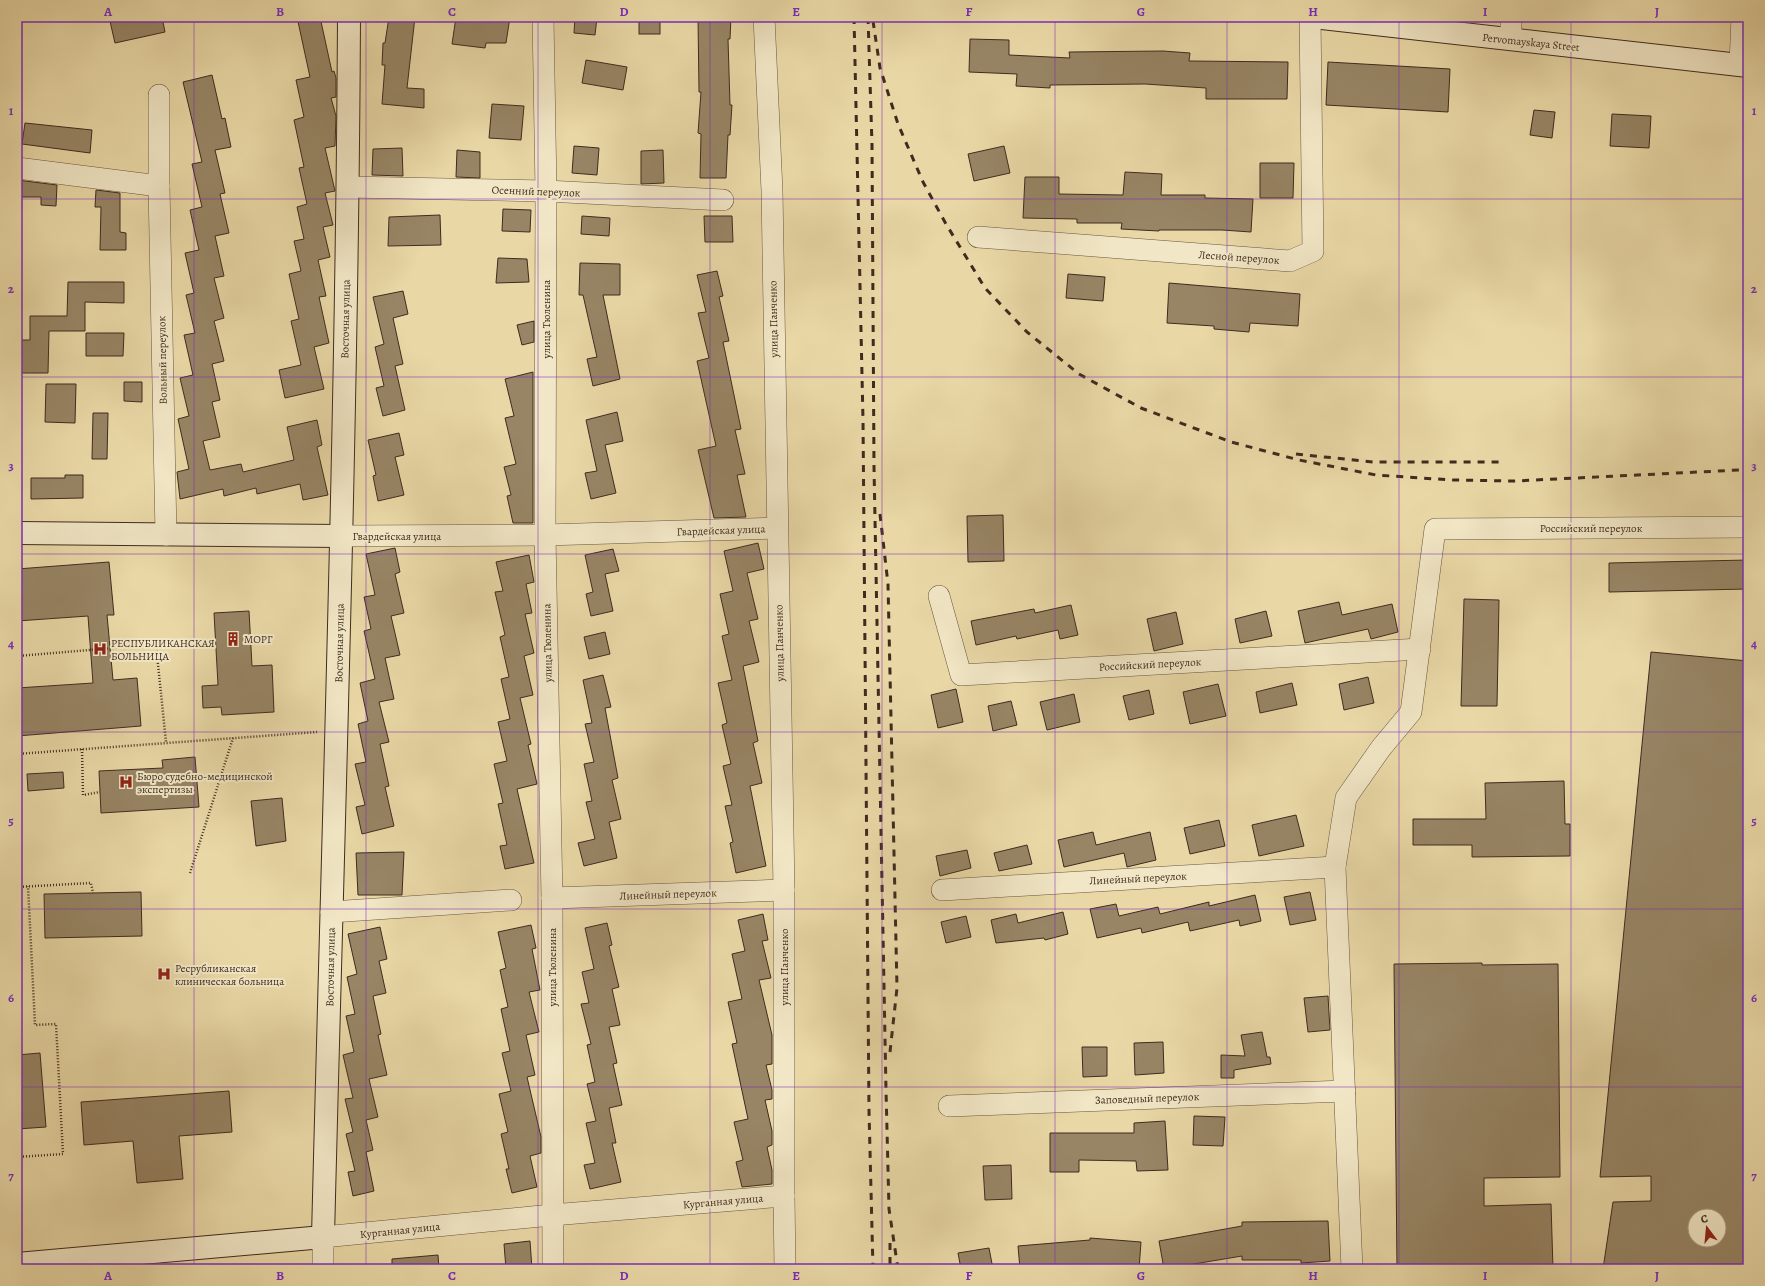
<svg xmlns="http://www.w3.org/2000/svg" width="1765" height="1286" viewBox="0 0 1765 1286" font-family="Alegreya,serif">
<rect width="100%" height="100%" fill="#e9d8a6"/>
<filter id="stains"><feTurbulence type="fractalNoise" baseFrequency=".005" numOctaves="4"/><feColorMatrix values="0 0 0 0 .2 0 0 0 0 .09 0 0 0 0 .02 0 0 0 .5 -.17"/></filter>
<radialGradient id="worn" r=".72"><stop offset=".6" stop-color="#630" stop-opacity="0"/><stop offset="1" stop-color="#630" stop-opacity=".3"/></radialGradient>
<g fill="#978565" stroke="#3f2b1f" fill-rule="evenodd">
<path d="M109,17H162L165,32L115,43Z"/>
<path d="M297,17H320L332,72L334,71L336,78V97L331,98L336,116L335,146L325,148L335,191L325,193L333,225L323,227L330,257L318,260L326,296L319,297L329,343L314,347L324,389L285,398L279,370L301,365L291,321L299,319L289,274L301,271L294,241L304,239L297,207L307,204L299,168L304,167L294,120L304,117L296,80L310,77Z"/>
<path d="M389,17H415L407,88L424,89V108L382,104L385,65H382L383,43H385Z"/>
<path d="M456,17H510L506,43H486L485,48L452,44Z"/>
<path d="M575,17H597L595,35L574,33Z"/>
<rect x="639" y="17" width="21" height="17"/>
<path d="M698,17H731L730,39H728L730,105H732L730,135H728L726,178H700L701,134L698,133L701,92H699Z"/>
<path d="M970,39L1009,40V55L1070,58L1069,52L1163,51L1190,53L1189,61L1288,62L1287,99H1206V88L1145,84L1050,85V88L1016,86L1017,74L969,72Z"/>
<path d="M586,60L627,67L623,90L582,83Z"/>
<path d="M1328,62L1450,69L1448,112L1326,105Z"/>
<path d="M212,75L222,119L225,118L231,147L215,150L225,193L220,194L229,233L215,236L224,276L214,278L224,318L214,321L224,361L212,364L220,400L212,402L220,437L203,441L210,470L241,464L243,472L294,460L287,427L317,420L322,445L317,447L328,495L303,500L300,484L257,494L256,488L224,496L223,489L180,499L177,472L189,469L178,419L189,416L180,378L193,375L184,335L195,333L186,295L194,293L185,253L199,250L190,210L202,207L192,164L202,162L183,82Z"/>
<path d="M492,104L524,106L521,140L489,138Z"/>
<path d="M1534,110L1555,112L1552,138L1530,135Z"/>
<path d="M1612,114L1651,116L1649,148L1610,146Z"/>
<path d="M25,123L92,130L90,153L22,144Z"/>
<path d="M574,146L599,148L597,175L572,173Z"/>
<path d="M1004,146L1010,173L974,181L968,154Z"/>
<path d="M402,148L403,176L372,175L373,149Z"/>
<path d="M457,150L480,152V178L456,177Z"/>
<path d="M663,150L664,183L641,184V151Z"/>
<path d="M1260,163H1294L1293,198H1260Z"/>
<path d="M1125,172L1162,174L1161,195H1205V198L1253,199L1251,232L1222,230H1159V231L1121,229L1122,223H1077V219L1023,218L1025,177H1059V194L1123,195Z"/>
<path d="M17,180L57,185L56,206L41,205V197H17Z"/>
<path d="M96,190L120,193V232L126,233V250H100L101,207H95Z"/>
<path d="M503,209L531,210L530,232L502,231Z"/>
<path d="M440,215L441,245L388,246L389,217Z"/>
<path d="M582,216L610,218L609,236L581,234Z"/>
<path d="M704,216H732L733,242H705Z"/>
<path d="M498,258L527,259L529,282L496,283Z"/>
<path d="M580,263L620,264V295H603L620,379L593,386L587,359L597,357L583,295H579Z"/>
<path d="M717,271L723,296L719,297L729,341L723,342L741,429L735,430L745,474L737,475L746,517L714,518L698,450L716,446L697,361L709,358L698,313L706,312L697,275Z"/>
<path d="M1068,274L1105,277L1103,301L1066,298Z"/>
<path d="M68,282H124V303L85,302V331H49L48,373H17V340H30V316H67Z"/>
<path d="M1169,283L1300,294L1298,326L1250,323L1249,332L1214,329V326L1167,323Z"/>
<path d="M403,291L408,314L393,318L403,364L395,366L405,410L383,416L376,388L384,386L375,347L384,344L373,297Z"/>
<path d="M534,321V342L522,345L517,325Z"/>
<path d="M86,333H124L123,356H86Z"/>
<path d="M533,372V523H513L507,496L511,495L504,467L516,464L505,418L514,416L505,379Z"/>
<path d="M124,382H142V402L124,401Z"/>
<path d="M46,384H76L75,423L45,422Z"/>
<path d="M617,412L623,441L605,445L616,493L591,499L585,473L597,471L586,420Z"/>
<path d="M93,413H108L107,459H92Z"/>
<path d="M399,433L404,455L395,457L404,495L378,501L373,476L376,475L368,440Z"/>
<path d="M65,475H83V498L31,499V478H65Z"/>
<path d="M1003,515L1004,561L968,562L967,516Z"/>
<path d="M758,543L764,569L747,573L758,619L749,621L759,662L743,666L758,741L753,743L762,783L750,786L766,866L736,873L730,843L733,842L725,806L732,805L723,766L731,764L722,725L727,723L718,683L732,680L722,636L729,634L720,594L733,591L724,551Z"/>
<path d="M395,548L400,572L395,574L404,613L391,616L400,655L385,658L394,699L379,702L389,742L380,744L389,786L385,787L394,826L362,834L356,807L365,805L355,764L366,762L358,724L368,721L360,683L375,679L364,631L371,629L364,597L375,595L366,554Z"/>
<path d="M613,549L619,571L605,574L613,611L591,616L586,594L593,592L585,555Z"/>
<path d="M529,555L534,582L526,584L532,613L525,614L534,653L524,656L533,695L520,698L531,744L528,745L537,784L517,789L534,863L505,869L500,846L507,845L498,804L503,803L494,764L507,761L498,722L510,719L501,679L509,677L500,637L505,635L495,592L503,591L496,562Z"/>
<path d="M1748,560V589L1609,592V563Z"/>
<path d="M109,562L114,615H107L113,680L137,678L141,726L17,736V688L93,683L88,616L17,621V569Z"/>
<path d="M1464,599L1499,600L1497,706H1461Z"/>
<path d="M1339,602L1342,615L1392,604L1398,632L1371,639L1368,629L1305,643L1298,611Z"/>
<path d="M1071,605L1078,635L1060,639L1058,630L1017,639L1016,636L976,645L971,621L1034,609L1035,613Z"/>
<path d="M249,611L252,666L272,665L274,712L222,715L221,707L203,708L202,686L218,685L214,613Z"/>
<path d="M1266,611L1272,636L1240,643L1235,619Z"/>
<path d="M1176,612L1183,644L1154,651L1147,619Z"/>
<path d="M605,632L610,654L589,659L584,637Z"/>
<path d="M1651,652L1748,661V1269H1603L1613,1202L1651,1201V1176L1600,1177ZM1695,1216H1719V1240H1695Z"/>
<path d="M603,675L611,707L605,708L618,778L612,780L621,819L609,822L617,858L584,866L578,843L595,839L586,802L592,801L584,764L594,762L585,724L592,723L583,680Z"/>
<path d="M1368,677L1374,703L1344,710L1339,684Z"/>
<path d="M1292,683L1297,705L1260,713L1256,692Z"/>
<path d="M1218,684L1226,716L1190,724L1183,692Z"/>
<path d="M956,689L963,722L938,728L931,695Z"/>
<path d="M1149,690L1154,714L1129,720L1123,696Z"/>
<path d="M1074,694L1080,722L1047,730L1040,702Z"/>
<path d="M1011,701L1017,725L993,731L988,706Z"/>
<path d="M195,757L199,807L101,813L99,771L163,768L162,760Z"/>
<path d="M63,772L64,788L28,791L27,774Z"/>
<path d="M1564,781L1565,824H1570V856L1472,857V845H1413V819H1486L1485,783Z"/>
<path d="M282,798L286,841L256,846L251,801Z"/>
<path d="M1296,815L1304,846L1259,856L1252,825Z"/>
<path d="M1219,820L1225,846L1190,854L1184,828Z"/>
<path d="M1093,832L1096,845L1150,832L1156,860L1127,867L1124,853L1064,867L1058,840Z"/>
<path d="M1027,845L1032,864L999,871L994,853Z"/>
<path d="M967,850L971,868L940,876L936,856Z"/>
<path d="M404,852L402,895H358L356,853Z"/>
<path d="M141,892L142,936L45,938L44,894Z"/>
<path d="M1310,892L1316,920L1290,925L1284,897Z"/>
<path d="M1255,895L1261,921L1240,926L1239,920L1190,931L1188,922L1142,933L1141,928L1097,938L1090,909L1116,904L1119,916L1158,907L1160,914L1209,902V906Z"/>
<path d="M1063,912L1068,934L1045,940L1044,938L996,943L991,920L1016,914L1018,923Z"/>
<path d="M763,914L768,940L762,941L771,978L759,980L772,1035V1064L766,1065L772,1090V1099L765,1100L772,1131V1145L767,1147L772,1170V1184L742,1187L736,1162L743,1160L734,1122L748,1119L732,1044L737,1043L728,1002L742,999L732,954L745,951L738,920Z"/>
<path d="M966,916L971,937L946,943L941,922Z"/>
<path d="M607,923L612,945L609,946L619,987L612,989L620,1025L609,1027L617,1063L613,1064L622,1105L609,1108L616,1143H612L621,1182L590,1189L584,1165L595,1163L586,1123L596,1121L587,1084L595,1082L587,1045L591,1044L581,1004L589,1003L582,972L594,969L585,928Z"/>
<path d="M531,925L536,948L532,949L540,990L529,992L539,1032L526,1035L535,1075L527,1077L541,1137V1153L530,1156L537,1187L512,1193L506,1169H509L501,1134L508,1132L499,1094L511,1091L502,1053L510,1051L501,1009L508,1007L500,970L506,968L498,932Z"/>
<path d="M380,927L387,959L379,961L386,993L373,996L381,1034L378,1035L387,1075L369,1079L378,1117L366,1120L373,1150L366,1152L374,1191L353,1196L348,1172L355,1171L346,1134L353,1132L345,1099L353,1098L343,1055L354,1052L346,1016L355,1014L347,977L357,974L348,934Z"/>
<path d="M1482,963V965L1558,964L1560,1177L1484,1178V1206L1551,1204L1553,1269H1397L1394,964Z"/>
<path d="M1328,996L1330,1030L1308,1032L1304,998Z"/>
<path d="M1262,1032L1267,1057H1270L1271,1064L1234,1070V1078H1221V1055L1245,1056L1241,1035Z"/>
<path d="M1163,1042L1164,1073L1135,1075L1134,1043Z"/>
<path d="M1082,1047H1107V1076L1083,1077Z"/>
<path d="M40,1053L46,1127L17,1129V1055Z"/>
<path d="M229,1091L232,1132L179,1136L183,1179L137,1183L133,1141L84,1145L81,1102Z"/>
<path d="M1194,1116L1225,1117L1223,1146L1193,1145Z"/>
<path d="M1165,1121L1168,1170L1137,1171L1136,1161L1079,1160V1172H1050V1133H1134V1123Z"/>
<path d="M1011,1165L1012,1199L985,1200L983,1166Z"/>
<path d="M1328,1221L1330,1261L1301,1263V1260H1242V1256L1164,1269L1159,1241L1242,1226V1222Z"/>
<path d="M1090,1238L1141,1242L1139,1269H1020L1018,1246L1090,1240Z"/>
<path d="M530,1241L532,1269H506L504,1244Z"/>
<path d="M989,1248L993,1269H961L958,1253Z"/>
<path d="M438,1255L439,1269H392V1259Z"/>
</g>
<g fill="none" stroke-linecap="round" stroke-linejoin="round">
<defs>
<g id="street">
<path d="M543,17L546,191L545,535L552,898L553,1269"/>
<path d="M764,17L772,191L784,890V1196L785,1269"/>
<path d="M1511,39V17"/>
<path d="M1740,65L1742,17"/>
<path d="M17,168L159,186L166,535"/>
<path d="M159,186V95"/>
<path d="M348,187L546,191L723,200"/>
<path d="M978,237L1290,261L1313,251L1310,17"/>
<path d="M341,536L545,535L777,528"/>
<path d="M939,596L961,675L1420,649"/>
<path d="M942,890L1335,867"/>
<path d="M552,898L784,890"/>
<path d="M331,912L511,900"/>
<path d="M949,1106L1345,1091"/>
<path d="M323,1269V1237L552,1215L784,1196"/>
<path d="M1352,1269L1335,867L1346,798L1381,748L1411,712L1435,529L1748,527"/>
</g>
<g id="secondary">
<path d="M1313,17L1748,66"/>
<path d="M17,533L341,536"/>
<path d="M17,1264L323,1237C333,831 347,424 349,17"/>
</g>
</defs>
<use href="#street" stroke="#6a5641" stroke-width="22"/>
<use href="#secondary" stroke="#3f2b1f" stroke-width="24"/>
<g stroke="#3f2b1f" stroke-width="2.5" stroke-dasharray="1 2" stroke-linecap="butt">
<path d="M156,645L166,742"/>
<path d="M17,656L174,643"/>
<path d="M82,749L83,795L100,792"/>
<path d="M17,754L317,732"/>
<path d="M190,873L233,738"/>
<path d="M17,887L91,883L93,893"/>
<path d="M17,1157L63,1154L56,1024L35,1025L28,886"/>
</g>
<use href="#street" stroke="#f1e6c5" stroke-width="21"/>
<use href="#secondary" stroke="#f1e6c5" stroke-width="22"/>
<g stroke="#3f2b1f" stroke-width="3" stroke-dasharray="7 7" stroke-linecap="butt">
<path d="M854,17L863,420L869,1111L873,1269"/>
<path d="M868,17L872,145L874,467L886,1090L889,1209L898,1269"/>
<path d="M873,21L880,68L898,124L923,182L946,224L985,288L1027,332L1079,374L1141,408L1231,442L1299,460L1376,475L1452,480L1515,481L1739,470"/>
<path d="M1296,454L1373,462H1500"/>
<path d="M880,514L888,584L897,988L890,1052"/>
<path d="M890,1243V1269"/>
</g>
</g>
<path fill="none" stroke="#7b2cbf" stroke-width="1" stroke-opacity="0.55" d="M194,17V1269M366,17V1269M538,17V1269M710,17V1269M882,17V1269M1055,17V1269M1227,17V1269M1399,17V1269M1571,17V1269M17,199H1748M17,377H1748M17,554H1748M17,732H1748M17,909H1748M17,1087H1748"/>
<defs>
<symbol id="building-bare" viewBox="-9 -9 18 18"><path d="M-4-6H4V6H1V3H-1V6H-4ZM-2.5-4.3h1.7v1.8h-1.7ZM.8-4.3h1.7v1.8H.8ZM-2.5-1h1.7V.8h-1.7ZM.8-1h1.7V.8H.8Z" fill="#8f2418" stroke="#f1e6c5" stroke-width="2.5" paint-order="stroke"/></symbol>
<symbol id="hospital-bare" viewBox="-9 -9 18 18"><path d="M-5-5h3v3.5h4V-5h3V5h-3V1.5h-4V5h-3Z" fill="#8f2418" stroke="#f1e6c5" stroke-width="2.5" paint-order="stroke"/></symbol>
</defs>
<g fill-rule="evenodd">
<use href="#building-bare" x="223" y="629" width="20" height="20"/>
<use href="#hospital-bare" x="90" y="639" width="20" height="20"/>
<use href="#hospital-bare" x="116" y="772" width="20" height="20"/>
<use href="#hospital-bare" x="154" y="964" width="20" height="20"/>
</g>
<g text-anchor="middle" stroke-width="4" stroke-linejoin="round" paint-order="stroke">
<g font-size="11" fill="#3f2b1f" stroke="#f1e6c5">
<text transform="translate(1531 42) rotate(6)" y="4">Pervomayskaya Street</text>
<text transform="translate(536 191) rotate(2)" y="4">Осенний переулок</text>
<text transform="translate(1239 257) rotate(4)" y="4">Лесной переулок</text>
<text transform="translate(345 319) rotate(-89)" y="4">Восточная улица</text>
<text transform="translate(546 319) rotate(-90)" y="4">улица Тюленина</text>
<text transform="translate(773 319) rotate(-91)" y="4">улица Панченко</text>
<text transform="translate(162 360) rotate(-91)" y="4">Вольный переулок</text>
<text x="1591" y="532">Российский переулок</text>
<text transform="translate(721 530) rotate(-2)" y="4">Гвардейская улица</text>
<text x="397" y="540">Гвардейская улица</text>
<text transform="translate(339 643) rotate(-89)" y="4">Восточная улица</text>
<text transform="translate(547 643) rotate(-91)" y="4">улица Тюленина</text>
<text transform="translate(779 643) rotate(-91)" y="4">улица Панченко</text>
<text transform="translate(1150 664) rotate(-3)" y="4">Российский переулок</text>
<text transform="translate(1138 878) rotate(-3)" y="4">Линейный переулок</text>
<text transform="translate(668 894) rotate(-2)" y="4">Линейный переулок</text>
<text transform="translate(330 967) rotate(-89)" y="4">Восточная улица</text>
<text transform="translate(552 967) rotate(-90)" y="4">улица Тюленина</text>
<text transform="translate(784 967) rotate(-90)" y="4">улица Панченко</text>
<text transform="translate(1147 1098) rotate(-2)" y="4">Заповедный переулок</text>
<text transform="translate(723 1201) rotate(-5)" y="4">Курганная улица</text>
<text transform="translate(400 1230) rotate(-6)" y="4">Курганная улица</text>
</g>
<g font-size="11" fill="#3f2b1f" stroke="#f1e6c5" text-anchor="start">
<text x="244" y="643">МОРГ</text>
<text x="111" y="647">РЕСПУБЛИКАНСКАЯ<tspan x="111" dy="13">БОЛЬНИЦА</tspan></text>
<text x="137" y="780">Бюро судебно-медицинской<tspan x="137" dy="13">экспертизы</tspan></text>
<text x="175" y="972">Ресрубликанская<tspan x="175" dy="13">клиническая больница</tspan></text>
</g>
</g>
<rect width="1765" height="1286" fill="none" stroke="#e9d8a6" stroke-width="44"/>
<g transform="translate(1707 1228) rotate(344)"><circle r="19" fill="#f1e6c5" stroke="#aa9b83"/>
<path d="M0-3L7 15L0 10L-7 15Z" fill="#8f2418"/>
<text y="-6" font-size="11" font-weight="bold" text-anchor="middle" fill="#3f2b1f">С</text>
</g>
<rect x="22" y="22" width="1721" height="1242" fill="none" stroke="#7b2cbf" stroke-width="1.5"/>
<g font-size="13" text-anchor="middle" font-weight="bold" fill="#7b2cbf">
<text x="108" y="16">A</text>
<text x="280" y="16">B</text>
<text x="452" y="16">C</text>
<text x="624" y="16">D</text>
<text x="796" y="16">E</text>
<text x="969" y="16">F</text>
<text x="1141" y="16">G</text>
<text x="1313" y="16">H</text>
<text x="1485" y="16">I</text>
<text x="1657" y="16">J</text>
<text x="11" y="115">1</text>
<text x="1754" y="115">1</text>
<text x="11" y="293">2</text>
<text x="1754" y="293">2</text>
<text x="11" y="470">3</text>
<text x="1754" y="470">3</text>
<text x="11" y="648">4</text>
<text x="1754" y="648">4</text>
<text x="11" y="825">5</text>
<text x="1754" y="825">5</text>
<text x="11" y="1002">6</text>
<text x="1754" y="1002">6</text>
<text x="11" y="1180">7</text>
<text x="1754" y="1180">7</text>
<text x="108" y="1280">A</text>
<text x="280" y="1280">B</text>
<text x="452" y="1280">C</text>
<text x="624" y="1280">D</text>
<text x="796" y="1280">E</text>
<text x="969" y="1280">F</text>
<text x="1141" y="1280">G</text>
<text x="1313" y="1280">H</text>
<text x="1485" y="1280">I</text>
<text x="1657" y="1280">J</text>
</g>
<rect width="100%" height="100%" filter="url(#stains)"/>
<rect width="100%" height="100%" fill="url(#worn)"/>
</svg>
